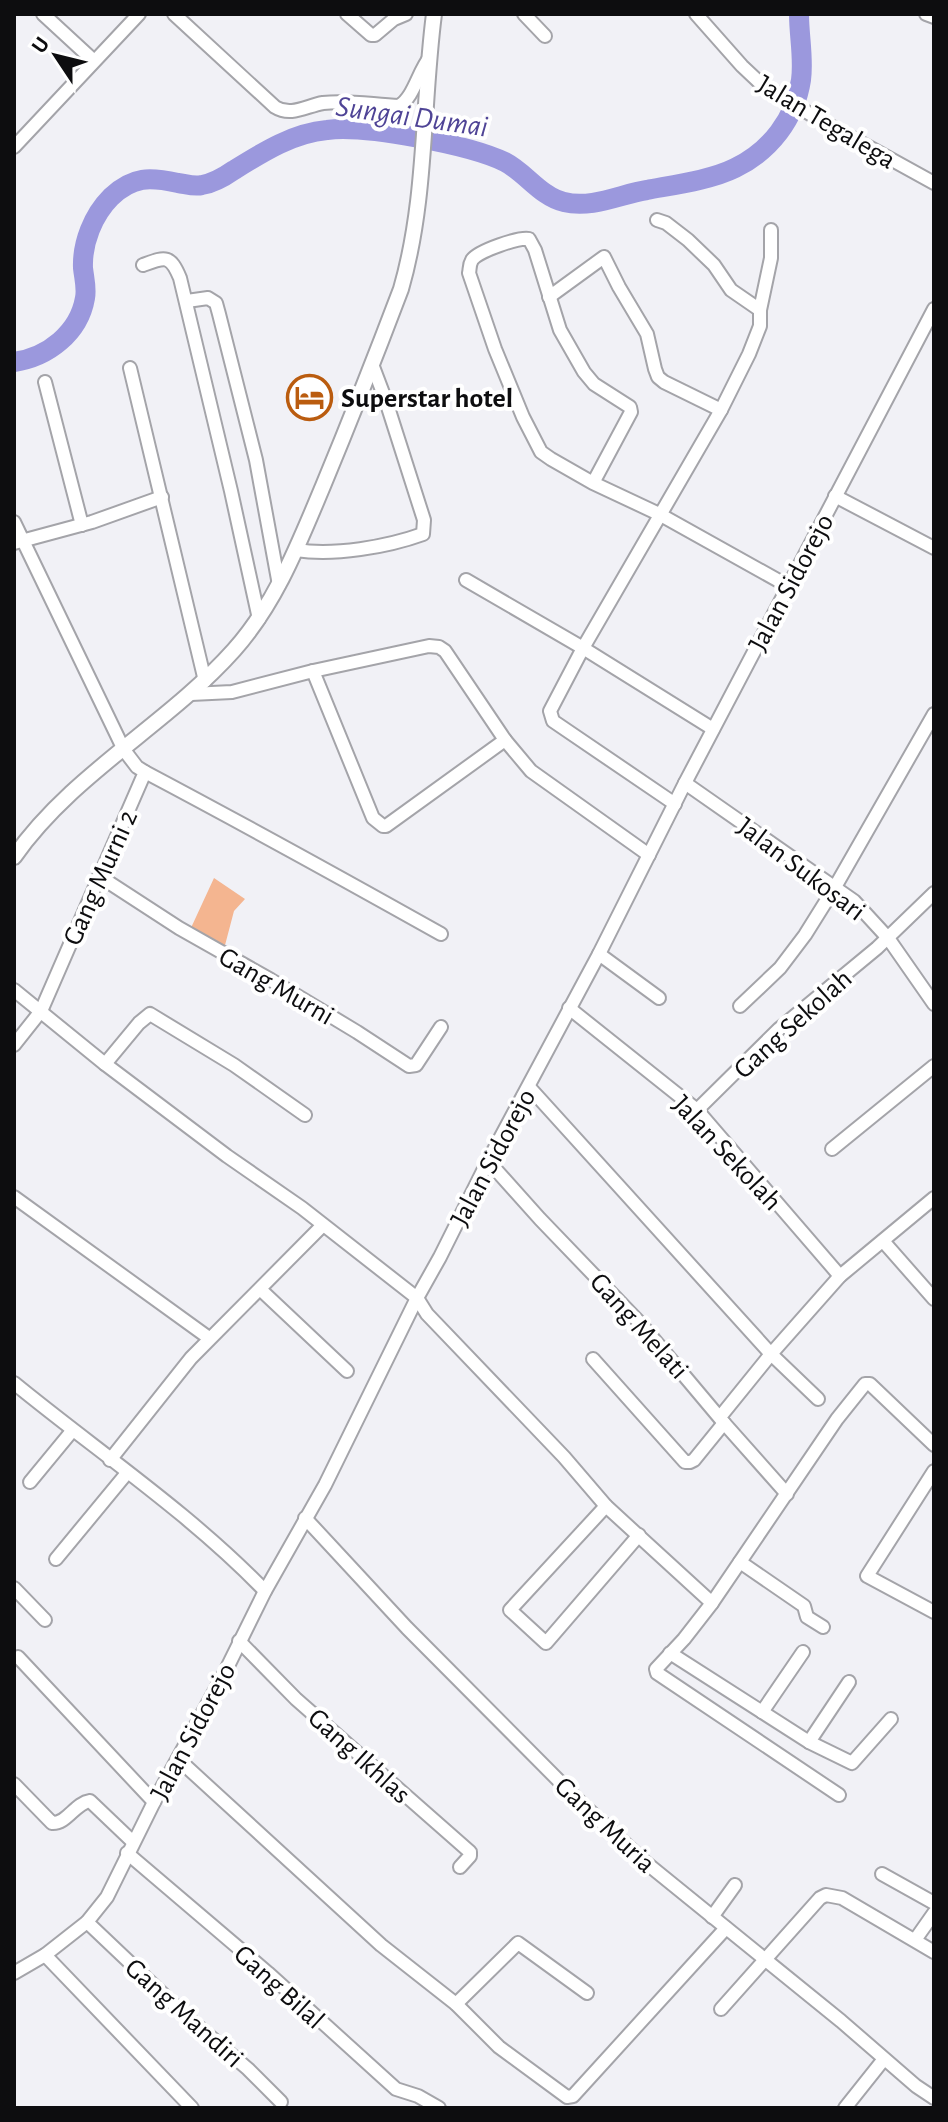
<svg xmlns="http://www.w3.org/2000/svg" width="948" height="2122" viewBox="0 0 948 2122" font-family="'Alegreya Sans',sans-serif">
<rect width="100%" height="100%" fill="#f1f1f6"/>
<path fill="#f4b590" d="M214,878L245,899L234,911L224,949L190,930Z"/>
<g fill="none" stroke-linecap="round" stroke-linejoin="round">
<path stroke="#9b98dd" stroke-width="20" d="M14,362C48,357 79,333 85,298C87,288 84,278 83,268C82,243 93,215 111,197C133,176 150,177 178,183C186,184 194,187 202,185C214,183 224,177 234,170C263,152 293,133 327,130C366,125 470,145 505,162C525,172 541,197 564,202C592,209 621,194 647,190C673,185 711,180 735,168C770,151 795,119 801,80C804,59 799,36 799,14"/>
<defs>
<g id="minor">
<path d="M43,14L94,61"/>
<path d="M174,14L275,107C291,117 306,106 323,103C349,100 373,105 399,106C414,97 418,72 430,57"/>
<path d="M347,14L371,35H375L394,19L406,14"/>
<path d="M524,14L545,36"/>
<path d="M696,14L742,66L760,83L818,119L934,183"/>
<path d="M926,14L934,17"/>
<path d="M14,147L139,14"/>
<path d="M657,220L666,223L688,240L714,265L731,290L760,310"/>
<path d="M143,265C165,257 170,254 180,278L231,491L259,619"/>
<path d="M549,297L604,257L619,287L647,334L655,369L658,377L664,382L721,410"/>
<path d="M187,301L208,298L216,303L219,314L256,460L279,585"/>
<path d="M130,368L205,681"/>
<path d="M45,382L82,525"/>
<path d="M593,483L631,412L630,407L594,384L584,372L560,330L535,250L529,239C519,237 478,251 472,260C469,265 470,269 469,273L495,349L523,417L541,452L551,459L593,483L659,514L788,586"/>
<path d="M835,496L934,548"/>
<path d="M14,522L124,750L137,767L145,772L41,1011L14,1045"/>
<path d="M14,543L92,522L162,497"/>
<path d="M296,550C334,556 387,547 423,534L424,520L386,401L372,364"/>
<path d="M466,580L583,648L713,729"/>
<path d="M313,671L373,818L383,826H386L505,740"/>
<path d="M191,694L232,692L313,671L429,646L439,647L445,651L505,740L531,771L649,855"/>
<path d="M145,772C245,825 343,879 441,934"/>
<path d="M685,783L854,901L888,938L934,1004"/>
<path d="M675,804L553,721L550,711L583,648L721,410L749,354L760,326V310L771,258V230"/>
<path d="M99,876L179,928L271,980L357,1032L409,1066L416,1065L441,1027"/>
<path d="M599,954L659,998"/>
<path d="M14,990L105,1064L227,1156L302,1208L417,1298L427,1314L564,1457L606,1506L712,1603"/>
<path d="M740,1006L780,968L805,935L835,887L934,714"/>
<path d="M569,1008L697,1110L840,1276"/>
<path d="M105,1064L139,1023L150,1014L234,1065L305,1115"/>
<path d="M529,1087L771,1354L818,1399"/>
<path d="M697,1110L779,1029L877,948L934,893"/>
<path d="M832,1149L934,1066"/>
<path d="M488,1161L540,1219L640,1323L724,1423L787,1494"/>
<path d="M14,1197L209,1338"/>
<path d="M883,1241L934,1299"/>
<path d="M261,1290L347,1371"/>
<path d="M593,1359L685,1462H690L694,1460L724,1423"/>
<path d="M14,1383C97,1451 191,1514 265,1591"/>
<path d="M720,1417L771,1354L840,1276L934,1198"/>
<path d="M110,1460L191,1358L323,1225"/>
<path d="M934,1471L867,1576L934,1612"/>
<path d="M30,1482L72,1431"/>
<path d="M606,1506L510,1610L546,1643L639,1535"/>
<path d="M305,1518L407,1628L581,1803L645,1862L841,2021L916,2086L934,2098"/>
<path d="M56,1559L127,1473"/>
<path d="M740,1562L804,1606L807,1617L823,1627"/>
<path d="M14,1588L45,1620"/>
<path d="M239,1641L296,1699L470,1852V1856L460,1867"/>
<path d="M670,1653L809,1742L852,1763L891,1719"/>
<path d="M18,1657L154,1802"/>
<path d="M762,1712L803,1652"/>
<path d="M809,1742L849,1682"/>
<path d="M178,1759L381,1945L456,2004L499,2047L567,2097L573,2096L726,1928"/>
<path d="M14,1784L52,1823C67,1824 75,1803 90,1801L133,1842"/>
<path d="M839,1795L657,1673L656,1669L684,1639L712,1603L837,1419L865,1384H870L934,1445"/>
<path d="M127,1853L268,1973L396,2089L418,2096L439,2108"/>
<path d="M882,1874L934,1903"/>
<path d="M712,1917L735,1885"/>
<path d="M87,1922L186,2016L248,2069L281,2102"/>
<path d="M915,1940L934,1913"/>
<path d="M45,1955L192,2108"/>
<path d="M14,1973L45,1955L87,1922L107,1897L154,1802L225,1672L265,1591L325,1485L417,1298L440,1257L488,1161L599,954L685,783L934,309"/>
<path d="M456,2004L518,1943L587,1993"/>
<path d="M721,2009L820,1898L826,1895L842,1898L934,1952"/>
<path d="M845,2108L884,2059"/>
</g>
<path id="major" d="M14,857C72,774 167,725 234,650C276,603 299,543 323,486C350,421 376,355 401,289C427,199 422,106 434,14"/>
</defs>
<use href="#minor" stroke="#a4a4a9" stroke-width="16"/>
<use href="#major" stroke="#a4a4a9" stroke-width="18"/>
<use href="#minor" stroke="#fff" stroke-width="12"/>
<use href="#major" stroke="#fff" stroke-width="14"/>
</g>
<defs>
<symbol id="hotel-ring" viewBox="-11 -11 22 22"><circle r="9.5" fill="#fff" stroke="#ba5c0f" stroke-width="1.5"/><path d="M-6-4.5h1.5V1H6V5H4.5V3h-9V5H-6ZM-4 0a1.8 1.8 0 1 1 3.6 0ZM.5 0V-2.5h3Q6-2.5 6 0Z" fill="#ba5c0f"/></symbol>
</defs>
<g fill-rule="evenodd">
<use href="#hotel-ring" x="284" y="372" width="51" height="51"/>
</g>
<g text-anchor="middle" stroke-width="8" stroke-linejoin="round" paint-order="stroke">
<g font-size="28" fill="#0d0d0f" stroke="#fff">
<text transform="translate(827 121) rotate(31)" y="10">Jalan Tegalega</text>
<text transform="translate(790 582) rotate(-62)" y="10">Jalan Sidorejo</text>
<text transform="translate(802 868) rotate(37)" y="10">Jalan Sukosari</text>
<text transform="translate(99 877) rotate(-66)" y="10">Gang Murni 2</text>
<text transform="translate(277 985) rotate(30)" y="10">Gang Murni</text>
<text transform="translate(792 1023) rotate(-42)" y="10">Gang Sekolah</text>
<text transform="translate(728 1152) rotate(47)" y="10">Jalan Sekolah</text>
<text transform="translate(492 1157) rotate(-62)" y="10">Jalan Sidorejo</text>
<text transform="translate(640 1325) rotate(48)" y="10">Gang Melati</text>
<text transform="translate(192 1731) rotate(-62)" y="10">Jalan Sidorejo</text>
<text transform="translate(360 1755) rotate(42)" y="10">Gang Ikhlas</text>
<text transform="translate(606 1824) rotate(43)" y="10">Gang Muria</text>
<text transform="translate(280 1986) rotate(42)" y="10">Gang Bilal</text>
<text transform="translate(185 2012) rotate(42)" y="10">Gang Mandiri</text>
</g>
<g font-size="28" font-weight="bold" fill="#0d0d0f" stroke="#fff" text-anchor="start">
<text x="341" y="407">Superstar hotel</text>
</g>
<g font-size="30" font-style="italic" fill="#4f4496" stroke="#fff">
<text transform="translate(412 116) rotate(8)" y="10">Sungai Dumai</text>
</g>
</g>
<rect width="948" height="2122" fill="none" stroke="#0d0d0f" stroke-width="32"/>
<g transform="translate(56 56) rotate(305)" stroke="#ffffff" stroke-width="6" paint-order="stroke">
<path d="M0-6L14 30L0 20L-14 30Z" fill="#0d0d0f"/>
<text y="-12" font-size="22" font-weight="bold" text-anchor="middle" fill="#0d0d0f">U</text>
</g>
</svg>
